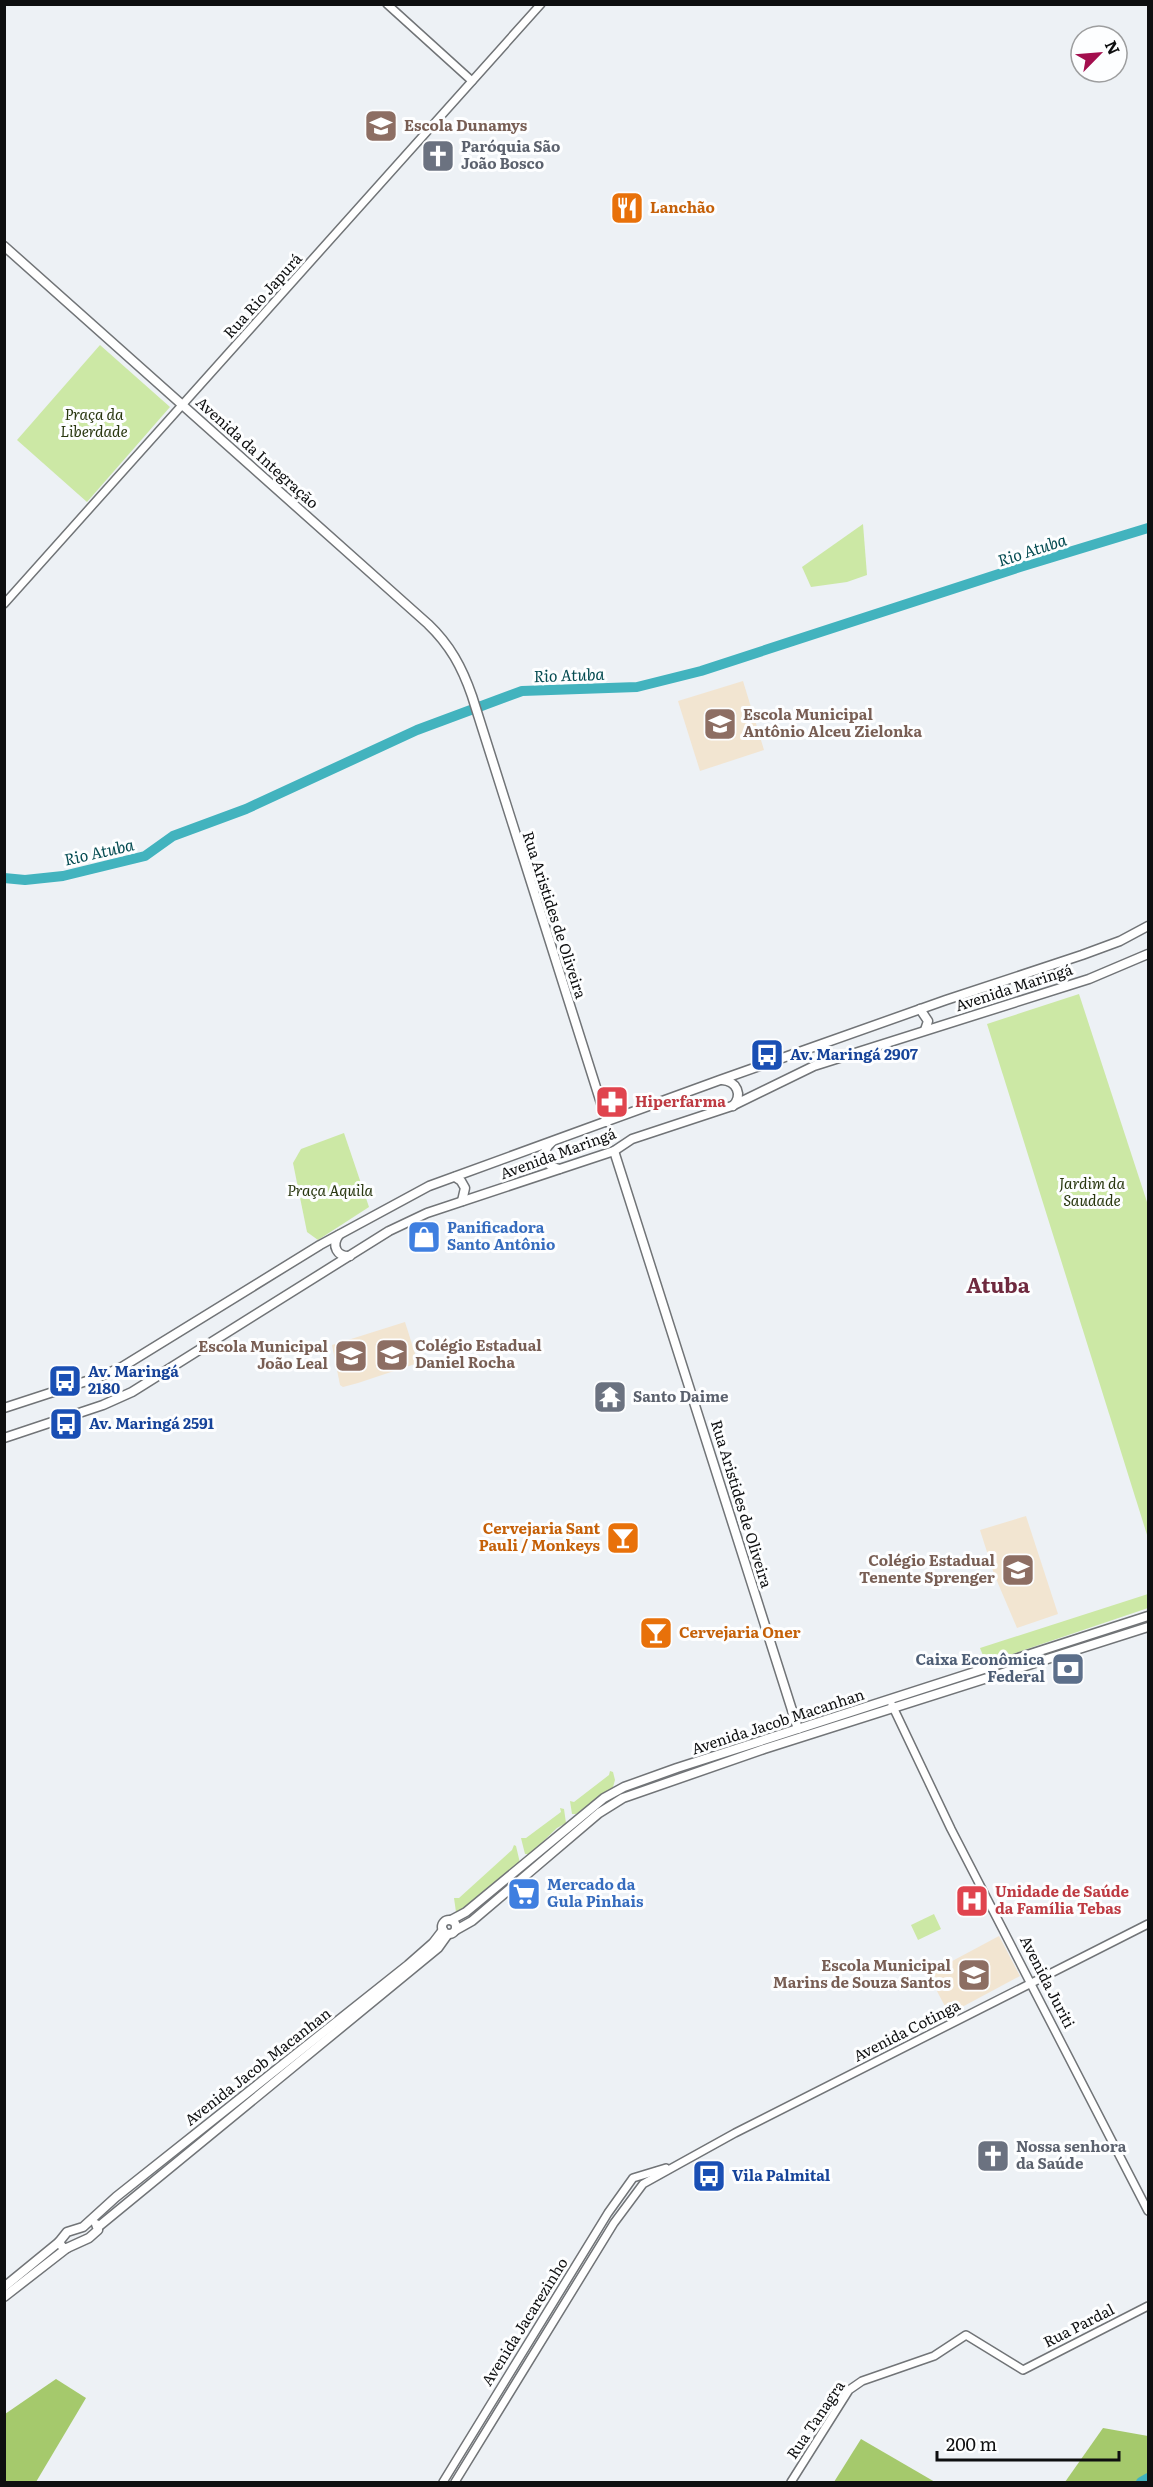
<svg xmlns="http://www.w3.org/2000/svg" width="1153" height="2487" viewBox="0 0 1153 2487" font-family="Literata,serif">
<rect width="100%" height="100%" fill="#edf1f5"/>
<g fill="#f2e5d1">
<path d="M743,681L764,750L700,771L678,701Z"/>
<path d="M405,1322L418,1363L358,1383L343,1387L340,1385L332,1345Z"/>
<path d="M1026,1516L1058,1614L1017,1628L994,1574L980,1530Z"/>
<path d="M999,1936L1020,1976L949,2014L928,1974Z"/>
</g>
<g fill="#cce8a5">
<path d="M100,345L170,407L87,502L17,440Z"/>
<path d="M863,524L867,575L847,582L811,587L802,567Z"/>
<path d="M1079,994L1148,1205V1538L987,1024Z"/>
<path d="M344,1133L369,1207L318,1240L307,1232L293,1163L301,1149Z"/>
<path d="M1148,1594V1608L986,1663L980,1648Z"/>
<path d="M610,1771L613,1772L615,1780L613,1787L576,1814H572L570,1801L574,1802L609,1775Z"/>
<path d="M560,1808L564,1809L566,1823L557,1828L530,1854H525L521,1838H526L561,1812Z"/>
<path d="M514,1845L516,1846L520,1863L467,1909L456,1912L454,1898H459L512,1850Z"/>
<path d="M934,1914L941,1929L918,1940L911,1925Z"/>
</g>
<g fill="#a5c96c">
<path d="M56,2379L86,2398L36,2482H5V2414Z"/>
<path d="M1103,2428L1148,2436V2482H1065Z"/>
<path d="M861,2439L935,2482H834Z"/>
</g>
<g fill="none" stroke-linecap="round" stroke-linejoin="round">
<g stroke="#42b3be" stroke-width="10">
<path d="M4,878L25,880L63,876L145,856L173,836L246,809L417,730L522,691L637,687L701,671L1020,567L1148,528"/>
<path d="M1141,2482L1148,2478"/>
</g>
<defs>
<g id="minor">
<path d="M387,4L472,81"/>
<path d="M4,604L541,4"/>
<path d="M892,1705L951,1829L1148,2211"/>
<path d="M443,2482L608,2213L633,2178L666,2168"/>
<path d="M455,2482L614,2223L643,2184L679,2164L735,2133L1148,1924"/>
<path d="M791,2482L849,2390L862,2381L934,2356L966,2335L1023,2370L1148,2306"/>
</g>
<g id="major">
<path d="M4,246L428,624C450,645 462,667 472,696L607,1122"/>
<path d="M920,1009L928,1021L925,1030"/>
<path d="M722,1080C737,1081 743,1095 733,1106"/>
<path d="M552,1142C540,1152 544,1166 559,1169"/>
<path d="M614,1151L798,1729"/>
<path d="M455,1177L461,1181L465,1188L462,1201"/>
<path d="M339,1235C331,1246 337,1257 350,1256"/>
<path d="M4,1408L99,1377L122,1367L320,1245L429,1186L720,1080L946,1000L1082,955L1120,941L1148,926"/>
<path d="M4,1438L103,1405L132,1392L389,1231L427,1213L614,1151L632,1139L732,1106L814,1066L1089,979L1148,954"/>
<circle cx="449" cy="1927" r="7"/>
<path d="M451,1920L466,1912L604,1798L624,1787L677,1768L1148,1616"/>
<path d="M456,1930L472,1921L599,1813L623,1798L764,1749L1148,1627"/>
<path d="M98,2227L438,1948L448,1934"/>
<path d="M67,2248H63L59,2242L67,2232L83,2227L116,2197L408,1965L433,1943L443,1930"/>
<path d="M4,2287L59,2242"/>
<path d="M4,2297L67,2248L89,2238L98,2230L96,2224"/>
</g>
</defs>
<use href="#minor" stroke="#717477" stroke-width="10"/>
<use href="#major" stroke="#717477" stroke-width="11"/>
<use href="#minor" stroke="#fff" stroke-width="7"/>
<use href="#major" stroke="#fff" stroke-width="8"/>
</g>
<defs>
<symbol id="school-square" viewBox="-11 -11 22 22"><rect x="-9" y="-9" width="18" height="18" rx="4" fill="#8d6e63" stroke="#fdfeff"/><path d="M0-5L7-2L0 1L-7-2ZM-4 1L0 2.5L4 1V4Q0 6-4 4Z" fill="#fff"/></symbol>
<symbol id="church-square" viewBox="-11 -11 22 22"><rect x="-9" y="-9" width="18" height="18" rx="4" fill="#6b7280" stroke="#fdfeff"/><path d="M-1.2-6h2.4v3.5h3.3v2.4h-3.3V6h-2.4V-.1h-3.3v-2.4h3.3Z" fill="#fff"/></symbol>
<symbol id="restaurant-square" viewBox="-11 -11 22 22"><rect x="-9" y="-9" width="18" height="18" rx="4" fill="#e8710a" stroke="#fdfeff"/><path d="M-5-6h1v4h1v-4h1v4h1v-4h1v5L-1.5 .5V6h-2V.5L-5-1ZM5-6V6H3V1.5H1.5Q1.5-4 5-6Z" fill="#fff"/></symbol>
<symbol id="bus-square" viewBox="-11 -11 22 22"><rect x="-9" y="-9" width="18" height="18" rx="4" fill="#1a4fb4" stroke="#fdfeff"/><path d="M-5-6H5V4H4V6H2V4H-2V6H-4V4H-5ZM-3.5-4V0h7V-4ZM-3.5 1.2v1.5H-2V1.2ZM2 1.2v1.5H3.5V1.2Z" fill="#fff"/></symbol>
<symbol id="pharmacy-square" viewBox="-11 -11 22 22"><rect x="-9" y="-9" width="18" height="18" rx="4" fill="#e0444e" stroke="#fdfeff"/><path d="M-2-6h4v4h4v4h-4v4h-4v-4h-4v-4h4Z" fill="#fff"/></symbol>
<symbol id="shop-square" viewBox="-11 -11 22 22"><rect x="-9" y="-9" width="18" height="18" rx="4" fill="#3f7fe0" stroke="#fdfeff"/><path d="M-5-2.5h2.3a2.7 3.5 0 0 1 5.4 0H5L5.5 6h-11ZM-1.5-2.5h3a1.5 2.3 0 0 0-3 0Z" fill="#fff"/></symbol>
<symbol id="temple-square" viewBox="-11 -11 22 22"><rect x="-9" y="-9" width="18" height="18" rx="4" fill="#6b7280" stroke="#fdfeff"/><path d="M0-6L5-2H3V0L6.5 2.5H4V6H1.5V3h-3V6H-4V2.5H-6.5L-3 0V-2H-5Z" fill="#fff"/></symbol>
<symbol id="bar-square" viewBox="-11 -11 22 22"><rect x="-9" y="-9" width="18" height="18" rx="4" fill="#e8710a" stroke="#fdfeff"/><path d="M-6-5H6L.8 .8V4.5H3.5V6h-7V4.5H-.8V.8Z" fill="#fff"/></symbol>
<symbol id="bank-square" viewBox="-11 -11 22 22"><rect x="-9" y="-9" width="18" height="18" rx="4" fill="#5c6f8a" stroke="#fdfeff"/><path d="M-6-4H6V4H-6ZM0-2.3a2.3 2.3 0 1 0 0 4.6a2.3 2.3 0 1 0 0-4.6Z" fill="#fff"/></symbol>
<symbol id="supermarket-square" viewBox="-11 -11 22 22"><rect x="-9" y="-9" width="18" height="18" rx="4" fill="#3f7fe0" stroke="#fdfeff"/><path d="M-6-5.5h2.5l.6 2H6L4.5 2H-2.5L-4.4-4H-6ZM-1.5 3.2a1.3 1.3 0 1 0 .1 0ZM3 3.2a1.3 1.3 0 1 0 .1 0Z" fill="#fff"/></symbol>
<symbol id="hospital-square" viewBox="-11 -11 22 22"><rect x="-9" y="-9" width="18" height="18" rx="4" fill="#e0444e" stroke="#fdfeff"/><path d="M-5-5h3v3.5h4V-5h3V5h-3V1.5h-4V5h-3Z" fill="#fff"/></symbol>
</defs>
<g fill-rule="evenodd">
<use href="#school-square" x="362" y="107" width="38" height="38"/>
<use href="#church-square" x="419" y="137" width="38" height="38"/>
<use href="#restaurant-square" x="608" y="189" width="38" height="38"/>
<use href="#school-square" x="701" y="705" width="38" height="38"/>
<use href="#bus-square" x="748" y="1036" width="38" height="38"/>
<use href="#pharmacy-square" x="593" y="1083" width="38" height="38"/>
<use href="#shop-square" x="405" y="1218" width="38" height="38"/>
<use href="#school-square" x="373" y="1336" width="38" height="38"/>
<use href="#school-square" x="332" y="1337" width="38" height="38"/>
<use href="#bus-square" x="46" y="1362" width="38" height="38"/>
<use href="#temple-square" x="591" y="1378" width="38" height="38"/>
<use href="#bus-square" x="47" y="1405" width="38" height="38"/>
<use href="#bar-square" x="604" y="1519" width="38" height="38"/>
<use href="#school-square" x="999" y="1551" width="38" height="38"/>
<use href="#bar-square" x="637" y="1614" width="38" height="38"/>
<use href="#bank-square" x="1049" y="1650" width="38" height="38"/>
<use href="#supermarket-square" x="505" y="1875" width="38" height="38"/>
<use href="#hospital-square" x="953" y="1882" width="38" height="38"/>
<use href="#school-square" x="955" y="1956" width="38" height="38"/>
<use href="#church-square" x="974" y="2137" width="38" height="38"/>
<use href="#bus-square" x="690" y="2157" width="38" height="38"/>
</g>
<g text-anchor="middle" stroke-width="6" stroke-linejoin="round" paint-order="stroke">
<g font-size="15" font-weight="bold" fill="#785e54" stroke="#fdfeff" text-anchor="start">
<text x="404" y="131">Escola Dunamys</text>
<text x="743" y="720">Escola Municipal<tspan x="743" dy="17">Antônio Alceu Zielonka</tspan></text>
<text x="415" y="1351">Colégio Estadual<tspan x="415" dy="17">Daniel Rocha</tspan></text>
<text x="328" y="1352" text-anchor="end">Escola Municipal<tspan x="328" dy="17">João Leal</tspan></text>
<text x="995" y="1566" text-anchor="end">Colégio Estadual<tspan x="995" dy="17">Tenente Sprenger</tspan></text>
<text x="951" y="1971" text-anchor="end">Escola Municipal<tspan x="951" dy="17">Marins de Souza Santos</tspan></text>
</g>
<g font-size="15" font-weight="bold" fill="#5b616d" stroke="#fdfeff" text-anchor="start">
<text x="461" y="152">Paróquia São<tspan x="461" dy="17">João Bosco</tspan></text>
<text x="633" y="1402">Santo Daime</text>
<text x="1016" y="2152">Nossa senhora<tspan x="1016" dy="17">da Saúde</tspan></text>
</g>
<g font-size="15" font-weight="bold" fill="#c56008" stroke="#fdfeff" text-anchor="start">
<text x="650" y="213">Lanchão</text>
<text x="600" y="1534" text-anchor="end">Cervejaria Sant<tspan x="600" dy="17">Pauli / Monkeys</tspan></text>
<text x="679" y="1638">Cervejaria Oner</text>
</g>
<g font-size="15" fill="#0e0f10" stroke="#fdfeff">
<text transform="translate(263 296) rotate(-48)" y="5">Rua Rio Japurá</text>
<text transform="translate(257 453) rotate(42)" y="5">Avenida da Integração</text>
<text transform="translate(554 915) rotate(72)" y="5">Rua Aristides de Oliveira</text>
<text transform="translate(1014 988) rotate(-18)" y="5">Avenida Maringá</text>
<text transform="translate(558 1154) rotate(-20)" y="5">Avenida Maringá</text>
<text transform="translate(741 1504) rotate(73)" y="5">Rua Aristides de Oliveira</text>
<text transform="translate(778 1722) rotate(-18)" y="5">Avenida Jacob Macanhan</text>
<text transform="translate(1047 1982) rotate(63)" y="5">Avenida Juriti</text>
<text transform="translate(907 2031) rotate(-27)" y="5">Avenida Cotinga</text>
<text transform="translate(258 2067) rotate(-38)" y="5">Avenida Jacob Macanhan</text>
<text transform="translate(525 2322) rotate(-58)" y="5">Avenida Jacarezinho</text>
<text transform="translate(1079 2326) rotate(-27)" y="5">Rua Pardal</text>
<text transform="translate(816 2420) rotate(-56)" y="5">Rua Tanagra</text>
</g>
<g font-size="15" font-style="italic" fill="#2a3811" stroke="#fdfeff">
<text x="94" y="420">Praça da<tspan x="94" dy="17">Liberdade</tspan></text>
<text x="1092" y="1189">Jardim da<tspan x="1092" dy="17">Saudade</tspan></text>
<text x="330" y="1196">Praça Aquila</text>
</g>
<g font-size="15" font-weight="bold" fill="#164399" stroke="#fdfeff" text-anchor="start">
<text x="790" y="1060">Av. Maringá 2907</text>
<text x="88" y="1377">Av. Maringá<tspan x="88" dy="17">2180</tspan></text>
<text x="89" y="1429">Av. Maringá 2591</text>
<text x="732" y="2181">Vila Palmital</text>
</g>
<g font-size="15" font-weight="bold" fill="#be3a42" stroke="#fdfeff" text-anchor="start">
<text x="635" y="1107">Hiperfarma</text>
<text x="995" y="1897">Unidade de Saúde<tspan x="995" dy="17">da Família Tebas</tspan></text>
</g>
<g font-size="15" font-weight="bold" fill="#366cbe" stroke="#fdfeff" text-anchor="start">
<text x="447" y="1233">Panificadora<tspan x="447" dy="17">Santo Antônio</tspan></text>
<text x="547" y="1890">Mercado da<tspan x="547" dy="17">Gula Pinhais</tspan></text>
</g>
<g font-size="15" font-weight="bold" fill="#4e5e75" stroke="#fdfeff" text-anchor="end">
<text x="1045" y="1665">Caixa Econômica<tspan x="1045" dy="17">Federal</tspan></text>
</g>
<g font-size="16" font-style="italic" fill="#044b51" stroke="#fdfeff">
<text transform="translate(1032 550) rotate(-18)" y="6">Rio Atuba</text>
<text transform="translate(569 675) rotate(-2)" y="6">Rio Atuba</text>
<text transform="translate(99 852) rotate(-13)" y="6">Rio Atuba</text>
</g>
<g font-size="21" font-weight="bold" fill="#6f2a3f" stroke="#fdfeff">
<text x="998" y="1293">Atuba</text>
</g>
</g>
<rect width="1153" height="2487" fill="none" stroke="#0e0f10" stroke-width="12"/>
<g transform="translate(1099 54) rotate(65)"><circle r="28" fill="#fdfeff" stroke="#9d9e9f" stroke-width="1.5"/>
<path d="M0-4.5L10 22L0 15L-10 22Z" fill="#a30e4e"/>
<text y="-9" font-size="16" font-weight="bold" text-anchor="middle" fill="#0e0f10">N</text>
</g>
<path d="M937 2451v9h182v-9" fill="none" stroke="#0e0f10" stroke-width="3"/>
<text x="946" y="2451" font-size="18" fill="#0e0f10" stroke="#fdfeff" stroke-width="4.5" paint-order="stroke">200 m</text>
</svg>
